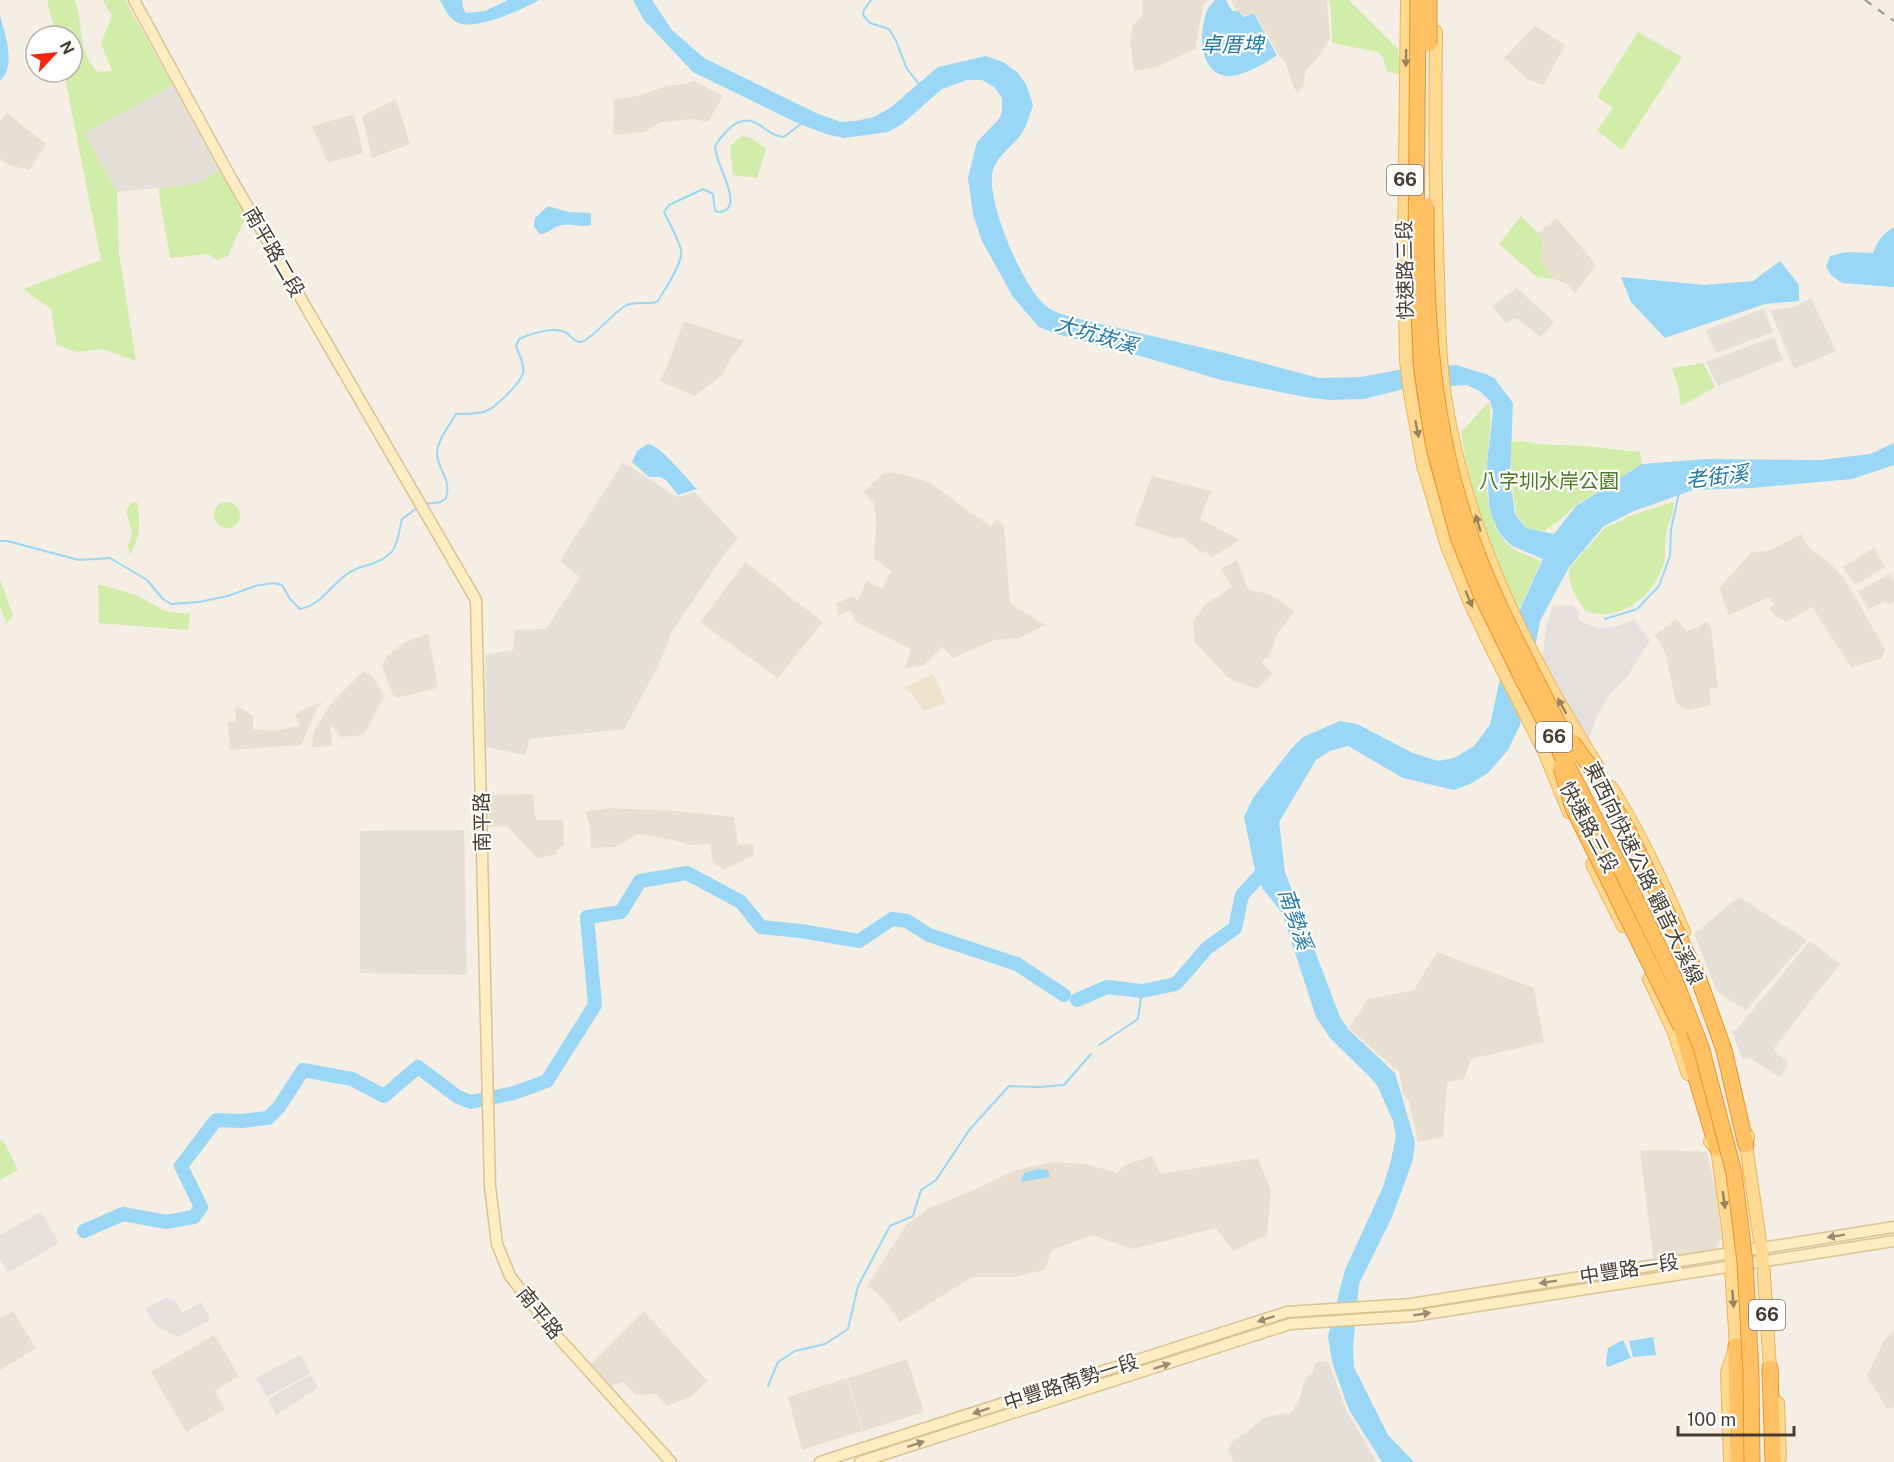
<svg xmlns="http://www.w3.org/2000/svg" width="1894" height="1462" viewBox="0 0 1894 1462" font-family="'Public Sans','Noto Sans TC',sans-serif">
<rect width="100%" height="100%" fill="#f4eee4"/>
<g fill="#e8dfd1">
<path d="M1143,0H1208L1203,5L1195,49L1157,67L1134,71L1130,41L1133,25L1142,16Z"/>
<path d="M1231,0H1327L1330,39L1319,56L1306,70L1303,87L1298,93L1294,88L1285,62L1280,57L1254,12L1244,16L1235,8Z"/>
<path d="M1535,26L1565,45L1544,85L1527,79L1504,58Z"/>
<path d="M694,81L723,96L708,122L693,119L661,122L644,132L613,135L614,99L638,96L666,86L685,84Z"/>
<path d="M396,99L410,144L372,158L362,116Z"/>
<path d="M7,113L46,144L29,170L9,165L0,159V121Z"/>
<path d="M354,114L363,153L328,163L312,126Z"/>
<path d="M1557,218L1596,265L1575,293L1567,284L1554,279L1539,260L1543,245L1538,233Z"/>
<path d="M684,321L744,341L731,358L723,374L695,396L660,381L668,364Z"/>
<path d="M885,472L906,475L929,482L991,527L997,519L1004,526L1010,603L1045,625L1020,638L994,640L953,658L942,647L924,665L905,668L911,649L856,622L850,610L838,616L836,604L852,596L858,600L866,581L882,589L891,571L874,558L876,523L874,503L863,492Z"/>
<path d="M1152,476L1211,491L1200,519L1240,540L1212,557L1205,551L1202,553L1182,537L1175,539L1134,525Z"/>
<path d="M1801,534L1810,549L1829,562L1844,578L1885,649L1882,658L1851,667L1812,607L1786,622L1776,616L1769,608L1774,605L1770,597L1729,615L1719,588L1751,553L1771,550Z"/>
<path d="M1874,548L1885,567L1855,585L1843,567Z"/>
<path d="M1237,560L1248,589L1271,595L1295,611L1278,633L1268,659H1262L1263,664L1273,674L1257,689L1234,681L1226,676L1195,642L1193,623L1197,615L1206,604L1232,587L1221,569Z"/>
<path d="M745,562L823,622L778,678L700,622Z"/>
<path d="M1890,574L1894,582V601L1888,605L1885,601L1869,609L1858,591Z"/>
<path d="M1676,619L1686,631L1699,627L1706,621L1711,627L1718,687L1709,689L1711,705L1687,710L1676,703L1666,655L1659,640L1654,636Z"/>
<path d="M428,634L438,685L434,689L396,698L393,695L382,666L387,656L405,642Z"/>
<path d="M364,671L373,677L384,696L364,735L341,737L330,723L332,746L312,747L314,732L325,712L340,694Z"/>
<path d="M323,702L318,707L301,745L230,750L228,723L236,721L235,707L242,708L253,716V729L273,731L300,726L295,715L303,709Z"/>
<path d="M533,794L535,815L537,820H563L564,845L557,850V854L537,858L507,826L489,827V795Z"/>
<path d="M607,808L678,811L734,817L738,845L753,844L754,855L724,870L713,862L710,844L689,845L673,840L638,834L616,847L591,848L590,829L586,812Z"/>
<path d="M1437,952L1534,988L1544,1042L1471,1059L1464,1079L1447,1082L1443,1137L1418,1142L1409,1101L1403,1094L1399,1072L1349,1028L1368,999L1414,990Z"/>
<path d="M1657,1150L1707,1152L1716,1192L1722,1238L1713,1252L1654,1262L1640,1151Z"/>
<path d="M1152,1156L1160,1174L1258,1158L1271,1191L1267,1235L1233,1251L1216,1228L1133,1249L1092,1235L1052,1250L1045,1270L1013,1277H972L900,1322L880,1296L867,1286L906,1225L929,1208L974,1190L1015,1170L1052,1162L1086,1164L1117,1173L1125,1165Z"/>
<path d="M13,1311L36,1348L0,1370V1318Z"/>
<path d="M644,1311L707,1381L692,1396L667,1406L656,1394L636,1395L624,1382L610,1386L591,1364Z"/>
<path d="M1894,1331V1407L1887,1409L1867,1376L1884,1341Z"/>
<path d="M214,1335L239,1376L215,1391L225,1409L186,1432L151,1372Z"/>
<path d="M907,1359L924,1412L863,1431L848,1378Z"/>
<path d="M847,1378L862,1431L802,1450L788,1397Z"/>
</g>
<g fill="#e5dfd9">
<path d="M173,85L220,171L196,184L117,192L85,133Z"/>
<path d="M1517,288L1554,322L1541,337L1515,318L1506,323L1492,306Z"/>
<path d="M1811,298L1836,351L1794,369L1770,310L1793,307Z"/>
<path d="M1764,309L1773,332L1716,353L1705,330Z"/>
<path d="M1774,337L1783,360L1718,386L1706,362Z"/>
<path d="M623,462L677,497L695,492L738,538L725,553L671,633L660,663L624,729L530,739L525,755L486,747L485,655L513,650L515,630L546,629L580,577L560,561Z"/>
<path d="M464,830L467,975L360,973V831Z"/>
<path d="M1739,897L1807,940L1746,1010L1717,992L1694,934Z"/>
<path d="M1810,941L1840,964L1773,1049L1788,1063L1780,1077L1750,1058L1742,1059L1732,1031L1737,1029Z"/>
<path d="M1328,1361L1346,1410L1377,1462H1234L1228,1450L1232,1442L1266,1417L1289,1413L1294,1410V1406L1299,1402L1305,1379L1313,1373L1314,1363Z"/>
</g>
<path fill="#eee2cc" d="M933,674L946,703L924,711L911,693L904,688Z"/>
<g fill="#d2eca9">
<path d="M47,0H75C83,24 78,54 98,72L112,71L101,43L112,16L103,0H125L173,85L85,133L117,192L119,254L136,361L103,349L76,352L57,345L51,309L23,289L101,260L64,72H72V36H56Z"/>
<path d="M1329,0H1348L1398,49L1400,75L1387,71L1383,58L1378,52L1332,43L1331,9Z"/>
<path d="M1638,32L1682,57L1622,150L1597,130L1613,108L1597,97Z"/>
<path d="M743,136L751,138L766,149L757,178L733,175L730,147L736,140Z"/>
<path d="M220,171L248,219L243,223L228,256L217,260L208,254L170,258L158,188L196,184Z"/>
<path d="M1521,216C1538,233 1546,235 1540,260L1554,279L1537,277L1499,244Z"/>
<path d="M1703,363L1715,387L1681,406L1678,387L1672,368Z"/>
<path d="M1489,402C1493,422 1488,441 1487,461C1485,489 1487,528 1511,547C1519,553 1531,556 1541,561L1517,615C1492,555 1470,496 1461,432Z"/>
<path d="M1521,441L1537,444L1584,446L1640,452L1642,464L1576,505L1560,520L1544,531L1526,528L1516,513L1511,477V442Z"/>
<circle cx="227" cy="515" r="13"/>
<path d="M137,502C141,523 140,536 130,555L128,546L132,534L126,510L131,503Z"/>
<path d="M1674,502C1674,514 1668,522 1666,533C1664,543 1666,552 1664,562C1656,594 1620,624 1586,611C1577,600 1566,581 1570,567L1605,528L1635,514Z"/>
<path d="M0,580L13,615L7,623L0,607Z"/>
<path d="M98,584L136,595L165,611L190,614L188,630L99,623Z"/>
<path d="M2,1139L18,1170L0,1180V1140Z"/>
</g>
<g fill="#e4e0dd">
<path d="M1572,605L1580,613L1578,620L1597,628L1615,627L1634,620L1650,640L1627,677L1608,696L1596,719L1586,748L1542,660L1546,628L1553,606Z"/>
<path d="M41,1212L59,1243L8,1273L0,1258V1235Z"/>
<path d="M167,1297L170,1301L174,1300L182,1313L201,1302L210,1317L208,1321L178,1337L156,1326L145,1309Z"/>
<path d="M300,1355L311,1373L267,1397L256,1378Z"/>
<path d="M311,1375L318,1388L276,1415L268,1399Z"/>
</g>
<g fill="#9ad7f6">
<path d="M440,0H462L463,8L466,13L485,11L508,0H539C521,10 482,28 462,24C450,22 445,9 440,0Z"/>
<path d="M633,0H652L672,30L704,58L816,113L841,122L856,121L874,117L890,108L938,67L986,56L1003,62L1018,73L1026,84L1033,105C1030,113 1028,123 1023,131C1016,144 1000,153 994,167C982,194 1023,288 1046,306C1053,312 1062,314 1071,317L1229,354L1319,378L1361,377L1403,369L1456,365L1486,374L1494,378L1513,403L1510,477L1515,514L1526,528L1554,534L1576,506L1642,464L1708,459L1820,460L1870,454L1894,443V465L1852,479L1752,488L1693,490L1634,511L1604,526L1569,567L1540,621L1520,725L1508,750L1488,773L1470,784L1454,790L1403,778L1348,746L1330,751L1316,760L1279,822L1285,872L1340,1017L1349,1030L1395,1073L1415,1142L1413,1159L1406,1179L1392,1217L1359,1284L1353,1347L1354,1367L1388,1435L1414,1462H1382L1349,1410L1332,1362L1328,1336L1345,1270L1383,1187L1390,1164L1396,1137L1393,1121L1378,1087L1371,1078L1330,1038L1316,1017L1282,913L1263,889L1255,870L1244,817L1253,798L1291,749L1303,737L1340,721L1357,724L1413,753L1438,761L1454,758L1474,746L1490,725L1499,683L1521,607L1543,559L1512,546L1500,534L1493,520L1489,505L1487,463L1493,412L1490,401L1481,392L1467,385L1404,389L1364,399L1329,400L1305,397L1221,380L1151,359L1057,334L1039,327L1013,297L982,241L973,214L968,178L977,142L999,119L1002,111V98L994,87L982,80H967L942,89L901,125L888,132L844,138L826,134L795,122L693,72L644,20Z"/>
<path d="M1215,0H1226L1232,11H1238L1244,17L1254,13C1261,28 1269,40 1277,55C1266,63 1239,78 1226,76C1198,72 1199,31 1207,11C1208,7 1212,4 1215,0Z"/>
<path d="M0,15C5,35 17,65 0,81Z"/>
<path d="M548,206L568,212L591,213V225C581,228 572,223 562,225C554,226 548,234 540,234L534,227L535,218Z"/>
<path d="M1894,227V287L1842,283L1832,276L1826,267L1830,256L1846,252L1873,253C1878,241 1882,234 1894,227Z"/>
<path d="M1780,261L1799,285V301L1765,304L1665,338L1631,302L1621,277L1705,285L1753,281Z"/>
<path d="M648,444C661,446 686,478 697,489L678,495L666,480L660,477H649L632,462L637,451Z"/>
<path d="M1037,1169L1048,1170L1050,1177L1020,1182L1024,1173Z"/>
<path d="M1653,1337L1656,1355L1633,1357L1629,1341Z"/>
<path d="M1623,1340L1631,1358L1608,1367L1606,1364L1608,1348Z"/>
</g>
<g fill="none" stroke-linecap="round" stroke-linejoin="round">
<g stroke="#9ad7f6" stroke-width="2">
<path d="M871,0L864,10L863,15L870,23L889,29L896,41L907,69L919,84"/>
<path d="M425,504L441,502L446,498C452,478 437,470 437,453C438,439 449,426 456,414C465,414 475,414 484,412C494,409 520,384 523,373C525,365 519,354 516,346L519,339C532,333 552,327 565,332C571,335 574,343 581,342C590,341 613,313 625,306C635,300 646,305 657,302C664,291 684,262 681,250C678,238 670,225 665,214L664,212L669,205L703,189L713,194L715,210L717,212C743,213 724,177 720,165C717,159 716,152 715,146C723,134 737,115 754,122C765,127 771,136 784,137L802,123"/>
<path d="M0,541H7L79,560L110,558L147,580L163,599L171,604L199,602L228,596L255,586L273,583L282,585L290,599L300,609C324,605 334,578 356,569C369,564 384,562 393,550C399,541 399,529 402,519L417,508"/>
<path d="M1605,619L1637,609L1659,586L1670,556L1671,529L1679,493"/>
<path d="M1099,1045L1138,1019L1142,991"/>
<path d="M768,1386L778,1362L795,1351L825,1344L848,1329L858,1286L890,1226L913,1216L921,1190L936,1180L970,1129L1009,1086L1039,1087L1064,1085L1091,1054"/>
</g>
<g stroke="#9ad7f6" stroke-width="14">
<path d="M1077,1000L1107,987L1142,991L1176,984L1207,948L1235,928L1242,895L1264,871L1271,867"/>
<path d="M84,1231L123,1214L166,1222L194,1217L201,1207L181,1166L216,1120L241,1121L268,1118L279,1107L303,1070L352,1079L384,1096L418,1067L458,1097L471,1102L514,1093L547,1081L595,1005L587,917L621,912L640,881L687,873L741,902L761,927L801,931L859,941L892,919L907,921L929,935L1017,964L1064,995"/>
</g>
<defs>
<g id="secondary">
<path d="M134,0L231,178L476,600L490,1187L497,1244L510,1276L557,1336L671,1462"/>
<path d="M1591,827L1637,921"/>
<path d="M1620,883L1652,867"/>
<path d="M820,1462L1287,1312L1411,1304L1894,1227"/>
<path d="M860,1462L1290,1324L1413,1316L1894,1241"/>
</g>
<g id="primary">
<path d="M1407,0L1404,257L1406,360L1410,393L1423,465L1447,546L1470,603L1490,645L1543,749L1569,812"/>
<path d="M1436,32C1435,113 1435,193 1438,273C1439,314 1439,355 1445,396C1465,530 1527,654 1598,767"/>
<path d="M1611,787C1640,833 1663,882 1684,932"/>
<path d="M1592,864L1623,926"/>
<path d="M1649,979L1673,1030L1688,1074"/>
<path d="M1748,1136L1746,1145L1763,1261L1770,1368L1772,1375"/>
<path d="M1710,1142L1717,1148L1729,1235L1736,1346L1727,1372L1730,1462"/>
<path d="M1778,1403L1780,1458"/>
</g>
<g id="highway">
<path d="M1681,1027L1717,1148"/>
<path d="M1724,1050L1746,1145"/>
<path d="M1736,1346L1738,1462"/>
<path d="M1770,1368L1773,1462"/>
</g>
</defs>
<use href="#secondary" stroke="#dbc291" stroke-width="13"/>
<use href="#primary" stroke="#edb658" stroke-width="14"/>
<use href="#highway" stroke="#ea9527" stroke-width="17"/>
<use href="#secondary" stroke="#ffecc2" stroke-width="10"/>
<use href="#primary" stroke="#ffd891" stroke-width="12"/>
<use href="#highway" stroke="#ffc163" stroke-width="15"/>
<path stroke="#959595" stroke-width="2" stroke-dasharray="8 8" stroke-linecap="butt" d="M1865,0L1894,21"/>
<defs>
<g id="highway-bridge">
<path d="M1418,0L1416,251L1422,370L1433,443L1458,537L1480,592L1521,676L1623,873L1674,978L1701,1047L1734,1173L1745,1262L1751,1374L1752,1462"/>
<path d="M1429,44V0"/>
<path d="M1426,206C1425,320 1433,437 1474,545C1501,618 1540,684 1573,754"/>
<path d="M1572,742L1597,776L1626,827L1698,977L1724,1050"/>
<path d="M1561,767L1573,808L1681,1027"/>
</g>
</defs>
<use href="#highway-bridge" stroke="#ea9527" stroke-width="17" stroke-linecap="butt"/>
<use href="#highway-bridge" stroke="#ffc163" stroke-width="15"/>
</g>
<defs><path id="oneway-solid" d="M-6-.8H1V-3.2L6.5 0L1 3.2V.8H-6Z" transform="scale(1.5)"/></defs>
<g fill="#99835d">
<use href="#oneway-solid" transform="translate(1406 58) rotate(91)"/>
<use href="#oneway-solid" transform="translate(1417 429) rotate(79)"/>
<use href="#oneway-solid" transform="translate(1478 523) rotate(-107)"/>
<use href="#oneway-solid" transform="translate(1469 599) rotate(67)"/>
<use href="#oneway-solid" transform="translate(1562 706) rotate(-119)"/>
<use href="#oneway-solid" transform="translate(1724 1200) rotate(82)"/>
<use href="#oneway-solid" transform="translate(1733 1299) rotate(86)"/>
</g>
<g fill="#998c73">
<use href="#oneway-solid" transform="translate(1836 1236) rotate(171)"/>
<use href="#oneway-solid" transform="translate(1548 1282) rotate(171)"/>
<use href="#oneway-solid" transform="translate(1422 1314) rotate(-9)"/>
<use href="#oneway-solid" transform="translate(1266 1319) rotate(162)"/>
<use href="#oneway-solid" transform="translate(1162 1366) rotate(-18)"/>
<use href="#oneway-solid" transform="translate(981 1411) rotate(162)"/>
<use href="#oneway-solid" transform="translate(916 1444) rotate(-18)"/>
</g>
<g text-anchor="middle" stroke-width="4.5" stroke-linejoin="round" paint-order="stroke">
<g fill="#fff" stroke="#7e7770" stroke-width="1.5">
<rect x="1387" y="165" width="36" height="30" rx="4.5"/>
<rect x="1536" y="722" width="36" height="30" rx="4.5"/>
<rect x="1749" y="1300" width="36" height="30" rx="4.5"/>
</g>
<g font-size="18" font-weight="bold" fill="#463d33">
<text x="1405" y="186">66</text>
<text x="1554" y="743">66</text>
<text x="1767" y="1321">66</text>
</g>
<g font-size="20" fill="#463d33" stroke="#fff">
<text transform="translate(274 252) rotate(60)" y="7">南平路二段</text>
<text transform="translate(1405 270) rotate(-91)" y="7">快速路三段</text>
<text transform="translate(482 822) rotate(-91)" y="7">南平路</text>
<text transform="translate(1589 827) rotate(62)" y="7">快速路三段</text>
<text transform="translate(1644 873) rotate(64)" y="7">東西向快速公路 觀音大溪線</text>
<text transform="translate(1629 1269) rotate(-9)" y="7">中豐路一段</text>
<text transform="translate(540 1313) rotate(51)" y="7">南平路</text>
<text transform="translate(1071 1382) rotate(-18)" y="7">中豐路南勢一段</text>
</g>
<g font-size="20" fill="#4a7c22" stroke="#fff">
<text x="1549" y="488">八字圳水岸公園</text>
</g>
<g font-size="21" font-style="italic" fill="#2279aa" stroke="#fff">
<text x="1232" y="52">卓厝埤</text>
<text transform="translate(1096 335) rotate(17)" y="7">大坑崁溪</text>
<text transform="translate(1717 477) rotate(-7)" y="7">老街溪</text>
<text transform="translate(1295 919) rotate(71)" y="7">南勢溪</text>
</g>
</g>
<g transform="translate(54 54) rotate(64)"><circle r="28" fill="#ffffff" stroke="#b5b1ad" stroke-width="1.5"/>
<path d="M0-4.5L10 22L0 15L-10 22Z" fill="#ff230f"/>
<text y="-9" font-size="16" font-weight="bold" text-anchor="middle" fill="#463d33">N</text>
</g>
<path d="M1678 1426v9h116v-9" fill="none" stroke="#463d33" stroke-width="3"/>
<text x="1687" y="1426" font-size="18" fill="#463d33" stroke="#ffffff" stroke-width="4.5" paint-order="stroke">100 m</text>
</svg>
